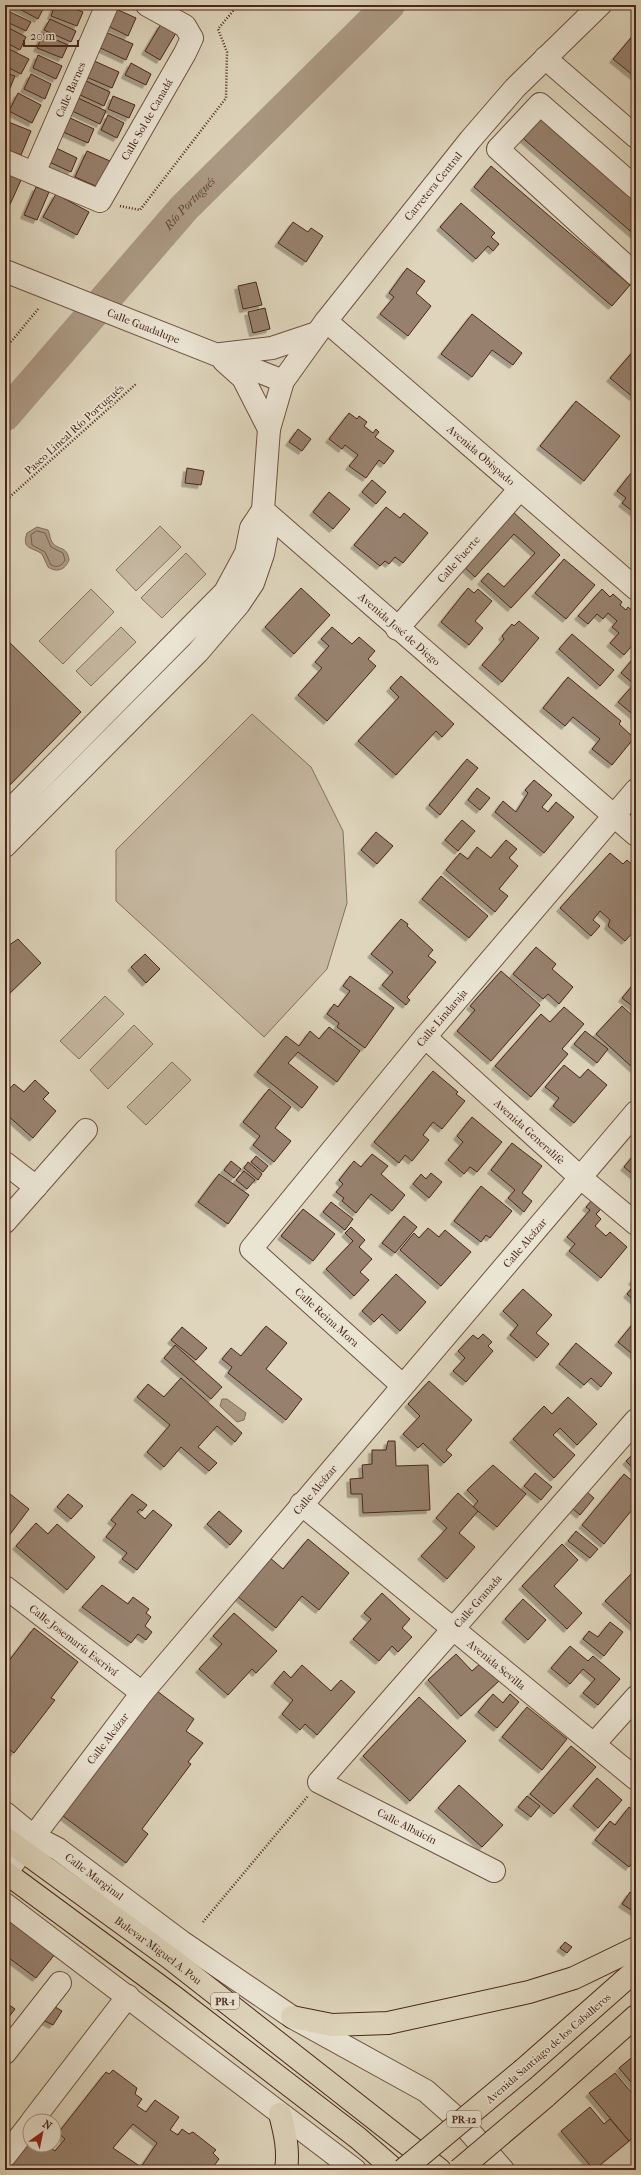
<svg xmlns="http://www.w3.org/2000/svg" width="641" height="2175" viewBox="0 0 641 2175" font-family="'IM FELL French Canon',serif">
<defs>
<filter id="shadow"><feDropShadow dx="-3.5" dy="3.5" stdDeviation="0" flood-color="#0004"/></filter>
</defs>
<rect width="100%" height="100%" fill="#ded5bc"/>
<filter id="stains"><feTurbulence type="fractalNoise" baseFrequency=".005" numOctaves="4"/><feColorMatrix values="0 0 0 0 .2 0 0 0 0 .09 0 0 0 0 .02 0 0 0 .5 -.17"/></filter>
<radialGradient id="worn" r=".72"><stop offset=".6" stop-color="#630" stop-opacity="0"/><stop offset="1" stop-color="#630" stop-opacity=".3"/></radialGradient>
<g fill="#c5b7a0" stroke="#886f5c">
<path d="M160,526L181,547L136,591L116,570Z"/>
<path d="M186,553L206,574L162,618L141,598Z"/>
<path d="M91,589L114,612L63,664L39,641Z"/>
<path d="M121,627L136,642L91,686L76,671Z"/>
<path d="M252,714L311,767L343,831L347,903L327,969L264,1037L116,901V850Z"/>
<path d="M105,996L124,1014L79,1059L60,1041Z"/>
<path d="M134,1025L153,1044L108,1089L90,1070Z"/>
<path d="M172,1062L191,1080L146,1125L127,1107Z"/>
</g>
<g fill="#ac9a85" stroke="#856c5a">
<path d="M37,527L48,530C50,534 50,539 52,542C58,551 67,545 69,560C65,570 57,573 48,567L42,554C33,547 21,550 27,533Z"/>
<path d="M222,1399H227L246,1413L244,1420L237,1422L220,1406Z"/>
</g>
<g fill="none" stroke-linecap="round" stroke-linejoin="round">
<path stroke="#7b604f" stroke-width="1" d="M37,531L45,533L51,547L63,553L65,560C62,566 57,568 51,565L45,552L32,545L31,535Z"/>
<path stroke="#ac9a85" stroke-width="32" id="s1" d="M5,415L184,208L389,5"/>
</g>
<g fill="#97816e" stroke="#4a2719" fill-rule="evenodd" filter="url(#shadow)">
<path d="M12,5H45L38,19Z"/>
<path d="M55,5H66L83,12L77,26L51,16Z"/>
<path d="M114,8L136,18L128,36L106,25Z"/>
<path d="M8,11L31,22L26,31L5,21Z"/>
<path d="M50,19L76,31L71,42L44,30Z"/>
<path d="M161,24L176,33L160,60L145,51Z"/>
<path d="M5,26L26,37L20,50L5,42Z"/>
<path d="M101,30L133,44L126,60L94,45Z"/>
<path d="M636,32V74L634,76L613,59Z"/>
<path d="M43,34L68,45L62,58L37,48Z"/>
<path d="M5,47L29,59L21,74L5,66Z"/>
<path d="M38,55L62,66L56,79L33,68Z"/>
<path d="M92,60L119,72L112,88L84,76Z"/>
<path d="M131,63L151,74L146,85L125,75Z"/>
<path d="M5,73L15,76L8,93L5,91Z"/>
<path d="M31,74L51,84L45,99L24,89Z"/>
<path d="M84,80L110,92L104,106L78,94Z"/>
<path d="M18,93L41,105L32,123L9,111Z"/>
<path d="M113,96L135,105L129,118L108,109Z"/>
<path d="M76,97L106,111L100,124L70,110Z"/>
<path d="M536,114L636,201V236L518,134Z"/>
<path d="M108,115L124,123L117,138L101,130Z"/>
<path d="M68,117L94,129L88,143L61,131Z"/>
<path d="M6,121L31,131L21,155L5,149Z"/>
<path d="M54,147L77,158L71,172L47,161Z"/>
<path d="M87,151L110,161L98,187L75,177Z"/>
<path d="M491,166L630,285L612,306L474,187Z"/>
<path d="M6,171L22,178L7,211L5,210Z"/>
<path d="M36,187L49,192L37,220L24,215Z"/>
<path d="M56,194L89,212L77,235L43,217Z"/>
<path d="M461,203L495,233L491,237L499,244L493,251L488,246L476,259L440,227Z"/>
<path d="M293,222L308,232L311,228L323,236L306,262L278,243Z"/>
<path d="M407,268L425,281L416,293L431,306L408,336L380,314L394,297L389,293Z"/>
<path d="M256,282L262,305L243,309L238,286Z"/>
<path d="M265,308L270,329L253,333L248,312Z"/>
<path d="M472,314L522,353L513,365L492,350L472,377L441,354Z"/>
<path d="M636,348V393L633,397L610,378Z"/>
<path d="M576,401L620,436L584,481L540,446Z"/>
<path d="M349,413L357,419L359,416L367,422L364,426L373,433L376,429L379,432L375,437L394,451L384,464L379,460L366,478L349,466L358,455L345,445L342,449L329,439Z"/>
<path d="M298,429L311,439L302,451L289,442Z"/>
<path d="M187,468L204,471L201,485L185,483Z"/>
<path d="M631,473L636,478V514L622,503L626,498L617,491Z"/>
<path d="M372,480L386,492L376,504L362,492Z"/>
<path d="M329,492L350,509L333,529L313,512Z"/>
<path d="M386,507L400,518L404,513L428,533L403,563L395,557L389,564L385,561L380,566L354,545Z"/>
<path d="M512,511L560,555L511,608L481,581L488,573L504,587L535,553L514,534L475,577L462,565Z"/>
<path d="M564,559L595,585L566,619L535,593Z"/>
<path d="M301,588L330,615L294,654L265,627Z"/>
<path d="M468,588L474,593L478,589L492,601L475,621L483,628L469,645L441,622Z"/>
<path d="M602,589L610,597L613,594L622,602L620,605L626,610L628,607L636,614L634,617L636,619V641L624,655L610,643L619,633L612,627L617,621L608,613L603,619L597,614L588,624L578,616Z"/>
<path d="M519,621L539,638L502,682L482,665L504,639L502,636L512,624L514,626Z"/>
<path d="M332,627L352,644L359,637L375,651L368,659L376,666L327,721L298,695L322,668L315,662L329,646L321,639Z"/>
<path d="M572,634L614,670L600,686L559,649Z"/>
<path d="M5,638L81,712L5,790Z"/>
<path d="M636,655V717L618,702L634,684L621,673Z"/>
<path d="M401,676L454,724L442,737L436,731L396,775L358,741L399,697L390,688Z"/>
<path d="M568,677L621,721L619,724L634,738L612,765L592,749L600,739L573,717L565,726L543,708Z"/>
<path d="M467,759L478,768L440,815L429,805Z"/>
<path d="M534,780L552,795L542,807L548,812L556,802L574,817L544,853L495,812L503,801L516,812L528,793L525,790Z"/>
<path d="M477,788L490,798L480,810L468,800Z"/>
<path d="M462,820L475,831L458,851L445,840Z"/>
<path d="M376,832L393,846L377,864L361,850Z"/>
<path d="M506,840L517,849L509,858L518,866L499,889L508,896L495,912L446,870L460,853L468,859L477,847L491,858Z"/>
<path d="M610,853L623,864L627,860L636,868V929L625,941L608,926L610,920L600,911L593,920L600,926L591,936L560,908Z"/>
<path d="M441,876L488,916L469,938L422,899Z"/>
<path d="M401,919L408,924L407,926L433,950L428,956L436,962L407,997L410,1000L406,1005L382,985L393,972L371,954Z"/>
<path d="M18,939L41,963L7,996L5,994V948Z"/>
<path d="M536,947L556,964L552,969L573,987L559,1004L548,994L543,999L513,974Z"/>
<path d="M145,954L160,969L146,983L131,967Z"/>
<path d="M501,971L540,1005L491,1061L457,1031L475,1010L470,1006Z"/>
<path d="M350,976L394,1008L365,1048L337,1027L339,1023L327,1014L334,1004L338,1007L350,991L343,986Z"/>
<path d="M636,981V1009L622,998Z"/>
<path d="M622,1006L636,1019L634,1069L596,1034Z"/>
<path d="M564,1007L584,1024L562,1049L568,1054L531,1097L495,1066L541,1014L550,1022Z"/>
<path d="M329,1027L360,1051L337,1082L298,1052L288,1063L318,1087L302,1108L257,1072L286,1036L299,1046L310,1031L319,1039Z"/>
<path d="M585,1031L608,1049L597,1063L574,1044Z"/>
<path d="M564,1065L580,1078L588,1069L607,1085L574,1123L553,1106L559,1098L545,1087Z"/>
<path d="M433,1071L458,1092L456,1094L465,1101L442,1129L433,1122L423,1135L429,1140L412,1161L405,1155L399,1163L374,1142Z"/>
<path d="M35,1080L49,1093L43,1099L56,1111L33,1138L5,1113V1094L14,1084L24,1092Z"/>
<path d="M269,1089L291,1107L275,1128L291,1141L274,1162L253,1145L260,1136L243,1122Z"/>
<path d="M472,1117L502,1142L477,1172L470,1167L464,1174L448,1160L463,1142L457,1136Z"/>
<path d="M512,1143L542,1166L522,1193L532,1201L524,1212L508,1198L515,1190L491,1170Z"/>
<path d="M636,1152V1177L624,1167Z"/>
<path d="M372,1154L388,1166L381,1174L405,1195L392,1211L371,1194L356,1213L342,1201L344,1198L336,1192L343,1184L339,1180L354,1161L361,1167Z"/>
<path d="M256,1156L268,1166L263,1172L251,1162Z"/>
<path d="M231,1161L241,1169L234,1178L224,1170Z"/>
<path d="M248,1162L262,1174L258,1180L244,1168Z"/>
<path d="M244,1171L255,1180L247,1189L236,1180Z"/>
<path d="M431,1173L442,1182L429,1198L413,1184L421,1174L426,1179Z"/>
<path d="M219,1174L249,1195L228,1224L198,1202Z"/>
<path d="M481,1186L512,1211L490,1238L486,1235L481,1242L454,1221Z"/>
<path d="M593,1199L603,1207L596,1214L601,1219L595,1226L606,1236L610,1232L627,1247L601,1278L569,1251L575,1244L567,1237L590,1210L586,1207Z"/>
<path d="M331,1202L353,1219L345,1230L323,1212Z"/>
<path d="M303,1209L335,1234L313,1261L281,1236Z"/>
<path d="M404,1216L417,1227L395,1253L382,1243Z"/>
<path d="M351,1227L365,1240L359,1247L372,1259L360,1272L369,1280L354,1296L326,1269L353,1241L345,1233Z"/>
<path d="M428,1228L439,1237L445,1230L471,1252L441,1286L400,1250L414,1233L419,1238Z"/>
<path d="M396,1274L426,1302L400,1331L382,1314L374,1322L362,1311Z"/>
<path d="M636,1276V1302L627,1294L635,1284L632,1281Z"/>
<path d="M523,1289L552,1315L536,1333L549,1344L537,1358L510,1335L518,1325L503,1311Z"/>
<path d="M636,1320V1357L618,1342Z"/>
<path d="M266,1326L287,1343L266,1369L302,1399L286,1420L228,1373L232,1367L222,1359L231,1348L241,1356Z"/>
<path d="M182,1327L207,1348L196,1360L171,1340Z"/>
<path d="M483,1334L492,1342L488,1346L493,1351L466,1382L453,1371L465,1358L458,1351L473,1335L478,1339Z"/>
<path d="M576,1343L612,1373L601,1387L591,1378L584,1385L559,1364Z"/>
<path d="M175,1345L222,1387L211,1399L164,1358Z"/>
<path d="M181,1378L242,1433L235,1442L217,1426L198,1447L217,1463L209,1471L181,1447L164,1467L147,1452L170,1425L137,1397L148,1384L164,1397Z"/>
<path d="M429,1381L472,1420L446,1450L452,1455L444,1463L423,1443L418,1448L403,1434L420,1416L408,1404Z"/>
<path d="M568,1397L597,1424L577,1445L560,1428L553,1435L575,1455L554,1478L513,1439L544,1406L552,1414Z"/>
<path d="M388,1441H395L396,1466L428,1465L430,1510L363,1513L362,1494H351L350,1479L363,1478L362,1465L372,1464V1450H386Z"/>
<path d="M636,1451V1471L626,1461Z"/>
<path d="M493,1465L526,1494L497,1527L473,1507L478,1501L467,1490Z"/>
<path d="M535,1473L552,1487L541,1500L524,1486Z"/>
<path d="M624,1474L636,1484V1505L604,1544L582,1525Z"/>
<path d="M5,1490L29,1509L5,1541Z"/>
<path d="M587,1492L594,1498L580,1515L572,1508Z"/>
<path d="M458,1493L478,1511L459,1533L475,1547L447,1579L421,1556L447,1528L436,1518Z"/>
<path d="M68,1494L83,1506L71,1519L57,1507Z"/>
<path d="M132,1494L147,1505L142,1511L140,1509L137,1512L145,1519L153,1510L172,1525L137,1570L122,1559L127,1553L106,1537L116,1524L111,1520Z"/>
<path d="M219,1511L242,1531L230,1545L207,1524Z"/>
<path d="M36,1523L48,1534L57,1524L95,1557L67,1590L16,1546Z"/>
<path d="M576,1531L598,1549L590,1558L568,1541Z"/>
<path d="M308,1539L349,1573L319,1610L302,1596L276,1628L237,1596L269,1557L283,1569Z"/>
<path d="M562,1544L578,1560L554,1586L582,1613L567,1629L522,1586Z"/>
<path d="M634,1571L636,1573V1629L605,1601Z"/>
<path d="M102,1585L128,1604L133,1597L149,1609L146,1613L151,1617L145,1626L152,1632L146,1640L138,1634L131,1643L82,1607Z"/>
<path d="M382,1593L410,1619L402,1628L412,1637L398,1652L392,1646L379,1661L353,1639L371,1619L364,1613Z"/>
<path d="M523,1599L546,1620L528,1640L505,1619Z"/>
<path d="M234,1613L277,1651L256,1673L252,1669L228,1695L199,1669L222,1644L213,1636Z"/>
<path d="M610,1622L623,1632L604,1656L583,1639L589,1631L598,1637Z"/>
<path d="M34,1628L78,1662L51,1698L55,1700L14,1753L5,1746V1666Z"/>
<path d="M570,1646L588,1661L593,1656L620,1679L598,1705L583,1693L595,1679L583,1669L570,1684L551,1668Z"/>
<path d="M456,1654L472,1671L481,1663L499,1681L461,1716L428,1680Z"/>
<path d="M302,1665L331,1691L341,1680L355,1692L317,1735L305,1724L300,1730L282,1714L293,1700L274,1683L284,1671L291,1678Z"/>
<path d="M157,1691L194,1719L186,1731L203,1743L188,1762L191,1764L142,1829L148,1834L126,1863L63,1816Z"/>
<path d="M493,1694L503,1703L510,1694L519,1702L497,1728L478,1712Z"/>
<path d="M419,1697L466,1741L410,1801L363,1756Z"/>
<path d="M527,1707L567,1739L542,1770L502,1737Z"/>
<path d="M571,1746L596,1767L554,1814L530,1794Z"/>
<path d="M597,1778L622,1800L598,1828L573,1806Z"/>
<path d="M459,1785L503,1825L482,1847L438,1808Z"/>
<path d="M527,1796L540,1806L531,1817L518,1807Z"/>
<path d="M629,1807L636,1812V1858L629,1867L595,1840L610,1821L615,1825Z"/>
<path d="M630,1892L636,1896V1913L622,1904Z"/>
<path d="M5,1915L55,1954L36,1978L5,1955Z"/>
<path d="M565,1942L572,1947L567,1953L560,1948Z"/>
<path d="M5,2002L15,2009L5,2022Z"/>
<path d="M52,2005L62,2011L53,2025L43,2020Z"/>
<path d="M636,2054V2088L619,2068Z"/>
<path d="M113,2070L137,2088L135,2094L142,2099L137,2106L146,2112L155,2100L179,2117L170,2130L178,2135L182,2129L189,2134L193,2132L216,2150L213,2153L219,2159L211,2170H14L8,2165L30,2136V2145H47L55,2151L65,2139L58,2133L106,2072L109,2074ZM133,2124L157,2143L141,2167L113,2148Z"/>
<path d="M615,2073L636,2098V2135L629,2141L589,2093Z"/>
<path d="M590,2107L604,2124L610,2119L629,2141L594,2170L561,2131Z"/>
</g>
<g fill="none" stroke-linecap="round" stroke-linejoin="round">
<defs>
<g id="minor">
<path id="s2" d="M600,5L515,88L470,140L326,321L283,381L269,429L263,510L636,835"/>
<path d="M545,58L636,137"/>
<path id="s3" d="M5,161L100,201L185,53L192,38L185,26L147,5"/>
<path id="s4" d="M34,173L107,5"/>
<path d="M636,188L540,104L498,149L636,275"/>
<path id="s5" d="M5,271L283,381"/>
<path id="s6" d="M326,321L636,589"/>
<path d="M221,354L272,348L317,333"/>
<path d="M224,361L243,378L269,429"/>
<path id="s7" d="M397,629L519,490"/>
<path d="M5,815L225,592L246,553L251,528L263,510L267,533L263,554L253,583L239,604L198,652L5,846"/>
<path id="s8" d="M425,1037L581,1178L636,1224"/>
<path d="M5,1163L36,1187"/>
<path d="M5,1222L86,1130"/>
<path id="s9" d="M402,1385L251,1249L425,1037L636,790"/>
<path id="s10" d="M301,1504L636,1779"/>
<path id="s11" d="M5,1587L142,1693"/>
<path d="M594,1744L636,1697"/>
<path id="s12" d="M5,1813L33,1836L58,1849L182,1942L292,2017L426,2091L462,2123L503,2170"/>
<path id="s13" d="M494,1871L319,1782L636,1420"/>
<path id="s14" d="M5,1874L142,1693L636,1112"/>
<path d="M5,1904L355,2170"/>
<path d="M5,2053L60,1983"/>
<path d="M32,2121L128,1996"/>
<path d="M5,2156L30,2124"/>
</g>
<g id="major">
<path id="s15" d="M5,1838L170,1958L440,2170"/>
<path d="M5,1872L173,1996L358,2138L395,2170"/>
</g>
<g id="highway">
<path d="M292,2017L332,2025L388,2023L529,1992L574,1978L636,1948"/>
<path d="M524,2069L636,1970"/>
<path d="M545,2097L636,2016"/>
<path d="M280,2114C285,2133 289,2150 286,2170"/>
</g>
</defs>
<use href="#minor" stroke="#6f5242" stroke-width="24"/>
<use href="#major" stroke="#4a2719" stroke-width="24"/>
<use href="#highway" stroke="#4a2719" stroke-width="24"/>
<g stroke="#4a2719" stroke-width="2.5" stroke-dasharray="1 2" stroke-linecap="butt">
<path d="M120,206L140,210L226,98L227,52L218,29L238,5"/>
<path d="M5,349L39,308"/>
<path d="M5,501L136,384"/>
<path d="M203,1922L308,1796"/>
</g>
<use href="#minor" stroke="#eae4d3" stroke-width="22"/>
<use href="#major" stroke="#ded5bc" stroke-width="22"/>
<use href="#highway" stroke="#ded5bc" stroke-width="22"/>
<defs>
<g id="highway-bridge">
<path d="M403,2170L524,2069"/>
<path d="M459,2170L545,2097"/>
</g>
</defs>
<use href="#highway-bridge" stroke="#4a2719" stroke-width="24" stroke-linecap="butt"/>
<use href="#highway-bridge" stroke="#ded5bc" stroke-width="22"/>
</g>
<g text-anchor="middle" stroke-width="3" stroke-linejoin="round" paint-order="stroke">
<g fill="#eae4d3" stroke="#7a6051" stroke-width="1">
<rect x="211" y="1993" width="28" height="16" rx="3"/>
<rect x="447" y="2111" width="34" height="16" rx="3"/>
</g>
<g font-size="10" font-weight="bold" fill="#4a2719">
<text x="225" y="2005">PR-1</text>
<text x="464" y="2123">PR-12</text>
</g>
<g font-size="11" fill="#4a2719" stroke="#eae4d3">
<text dy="4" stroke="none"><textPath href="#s4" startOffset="91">Calle Barnes</textPath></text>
<text dy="4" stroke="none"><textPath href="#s3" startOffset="197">Calle Sol de Canadá</textPath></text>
<text transform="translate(433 186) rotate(-51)" y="4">Carretera Central</text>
<text dy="4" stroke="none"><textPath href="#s5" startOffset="149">Calle Guadalupe</textPath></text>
<text transform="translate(74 429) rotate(-42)" y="4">Paseo Lineal Río Portugués</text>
<text dy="4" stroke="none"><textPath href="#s6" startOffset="205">Avenida Obispado</textPath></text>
<text dy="4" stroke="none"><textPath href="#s7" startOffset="93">Calle Fuerte</textPath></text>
<text dy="4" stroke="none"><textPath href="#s2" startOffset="805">Avenida José de Diego</textPath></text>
<text dy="4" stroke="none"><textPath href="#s9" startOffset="503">Calle Lindaraja</textPath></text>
<text dy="4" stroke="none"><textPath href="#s8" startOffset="141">Avenida Generalife</textPath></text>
<text dy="4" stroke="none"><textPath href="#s14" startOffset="818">Calle Alcázar</textPath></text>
<text transform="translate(327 1317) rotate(42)" y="4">Calle Reina Mora</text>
<text dy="4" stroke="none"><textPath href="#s14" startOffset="494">Calle Alcázar</textPath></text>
<text dy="4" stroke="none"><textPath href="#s13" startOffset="437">Calle Granada</textPath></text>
<text dy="4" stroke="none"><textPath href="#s11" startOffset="87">Calle Josemaría Escrivá</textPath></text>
<text dy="4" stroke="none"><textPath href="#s10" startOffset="253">Avenida Sevilla</textPath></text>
<text dy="4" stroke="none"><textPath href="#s14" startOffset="170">Calle Alcázar</textPath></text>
<text transform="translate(407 1826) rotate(27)" y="4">Calle Albaicín</text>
<text dy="4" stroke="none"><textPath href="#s12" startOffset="110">Calle Marginal</textPath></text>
<text dy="4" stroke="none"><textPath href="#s15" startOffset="190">Bulevar Miguel A. Pou</textPath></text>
<text transform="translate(548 2048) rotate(-41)" y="4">Avenida Santiago de los Caballeros</text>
</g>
<g font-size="12" font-style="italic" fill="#624434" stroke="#eae4d3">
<text dy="4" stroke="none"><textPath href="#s1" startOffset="281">Río Portugués</textPath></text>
</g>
</g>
<rect width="641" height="2175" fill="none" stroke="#ded5bc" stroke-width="20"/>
<rect x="6" y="6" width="629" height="2163" fill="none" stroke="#4a2719" stroke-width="2"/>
<rect x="10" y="10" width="621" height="2155" fill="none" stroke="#4a2719"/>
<g transform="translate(42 2133) rotate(33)"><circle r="19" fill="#eae4d3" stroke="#aa9889"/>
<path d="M0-3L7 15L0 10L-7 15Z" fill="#8f2418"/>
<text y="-6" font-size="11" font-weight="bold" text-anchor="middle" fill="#4a2719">N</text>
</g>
<path d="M24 40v6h54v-6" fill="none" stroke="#4a2719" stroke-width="2"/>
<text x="30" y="40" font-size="12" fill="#4a2719" stroke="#eae4d3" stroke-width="3" paint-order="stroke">20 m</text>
<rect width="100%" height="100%" filter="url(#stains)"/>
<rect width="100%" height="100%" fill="url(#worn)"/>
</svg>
